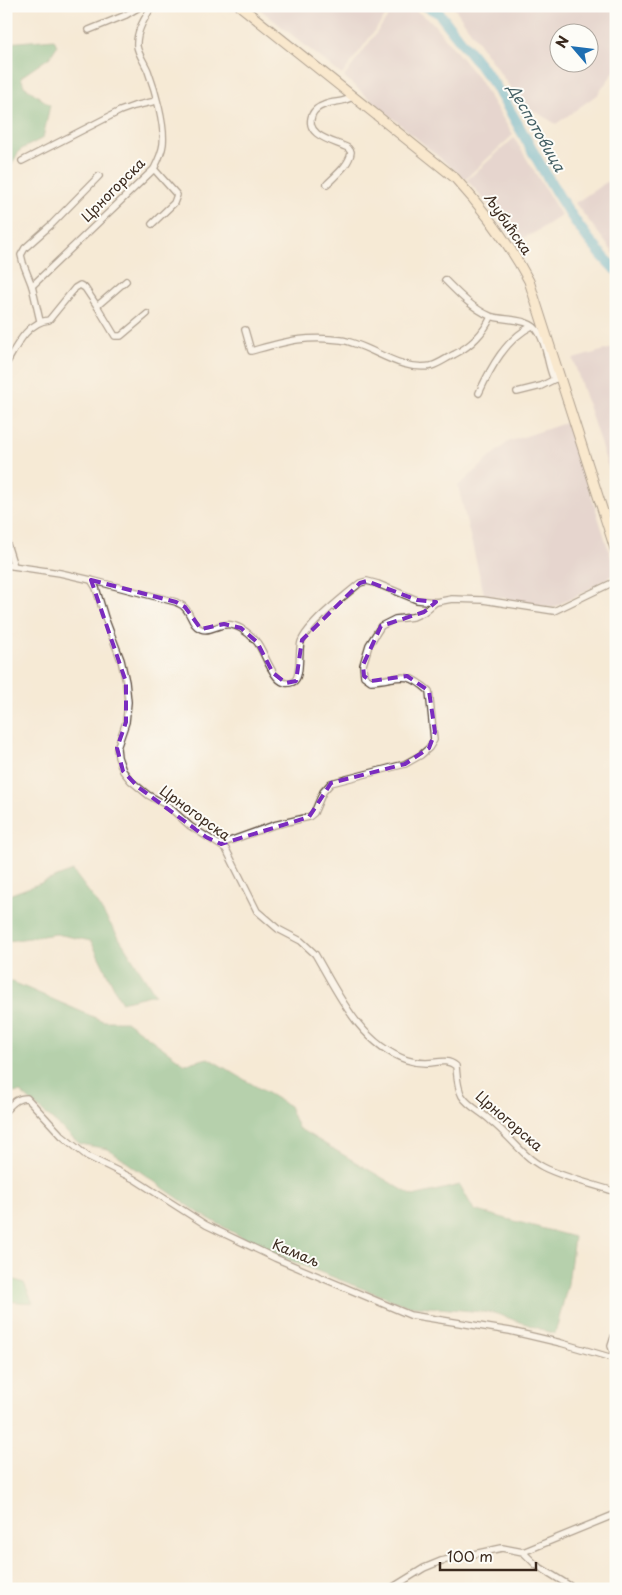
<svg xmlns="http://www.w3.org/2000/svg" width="622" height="1595" viewBox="0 0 622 1595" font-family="'Playpen Sans',sans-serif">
<rect width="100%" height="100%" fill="#fdfcf7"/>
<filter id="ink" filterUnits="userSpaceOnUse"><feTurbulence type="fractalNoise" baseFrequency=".02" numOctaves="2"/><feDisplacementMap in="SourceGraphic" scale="10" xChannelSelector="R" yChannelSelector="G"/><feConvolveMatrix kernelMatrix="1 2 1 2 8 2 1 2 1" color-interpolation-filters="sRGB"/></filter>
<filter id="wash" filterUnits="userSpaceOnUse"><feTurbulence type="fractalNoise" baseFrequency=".0096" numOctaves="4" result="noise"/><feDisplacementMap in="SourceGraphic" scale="20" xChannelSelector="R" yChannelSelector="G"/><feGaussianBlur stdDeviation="1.12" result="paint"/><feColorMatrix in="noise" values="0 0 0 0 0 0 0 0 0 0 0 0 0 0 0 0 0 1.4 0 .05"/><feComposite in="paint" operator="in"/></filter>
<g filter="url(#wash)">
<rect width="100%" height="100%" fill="#f6ead6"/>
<g fill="#d2bdc5" fill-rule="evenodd">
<path d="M256,6H393L342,75Z"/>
<path d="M396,6H409L431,21L478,78L513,135L465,179L344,77Z"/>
<path d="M453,6H616V69L598,94L556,124L521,103ZM590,32V62H560V32Z"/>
<path d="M514,138L561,215L536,232L515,242L493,210L467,180Z"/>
<path d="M616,176V256L575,203Z"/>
<path d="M616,347V492L573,359Z"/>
<path d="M568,422L616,573L584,592L552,608L484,594L458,486L508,442Z"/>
</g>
<path fill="#80cf8f" stroke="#5e7c56" d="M6,1277L24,1283L33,1303L6,1301Z"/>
<g fill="#68b27a" stroke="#526e4c">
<path d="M54,39L57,46L50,57L21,77L24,86L50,105L43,138L20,150L6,174V43Z"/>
<path d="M73,871L95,900L155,994L121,1002L91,941L56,934L9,941L6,945V896Z"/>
<path d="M6,979L103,1021H126L185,1064L208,1058L289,1106L298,1128L413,1196L460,1185L474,1210L574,1237L568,1284L555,1334L494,1313L405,1305L268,1252L199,1213L108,1149L80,1144L20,1092L6,1094Z"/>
</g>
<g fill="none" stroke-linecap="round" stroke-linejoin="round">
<path stroke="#4fafce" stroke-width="11" d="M426,6L439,13C458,39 482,65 499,92C536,153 564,219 616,270"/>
</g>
</g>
<g filter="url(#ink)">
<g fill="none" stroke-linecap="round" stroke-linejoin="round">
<defs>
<g id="street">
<path d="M89,30L126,15L141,6"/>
<path d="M22,161L120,111L134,106L156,101"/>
<path d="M327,184C336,175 350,164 351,152L348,148C334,141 304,136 312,115C314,110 318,107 324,105C335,100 342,104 354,96"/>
<path d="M152,224L174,203L177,195L154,169"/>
<path d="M445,280C458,293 472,308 490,316C504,321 531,317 539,333C547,346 547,363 553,377L555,379L561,378"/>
<path d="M32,286L154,169C158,161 162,153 163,144C165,124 155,90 148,71C145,63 138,54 137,46C136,31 145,18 152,6"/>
<path d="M97,306L115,336H121L147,314"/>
<path d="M40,321L32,286L23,263L21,255L25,248L52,224L99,176"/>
<path d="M245,330L251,351C284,342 305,335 341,340C370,344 399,372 431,366C439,364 448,357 455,354C471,346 484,332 491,317"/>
<path d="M6,364C16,347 27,322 49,320L75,288L80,285L85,288L97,306L126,281"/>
<path d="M517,392L541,386L555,379"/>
<path d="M479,393C491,367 506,339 532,326"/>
<path d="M6,541L14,566"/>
<path d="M6,565L60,573L91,580L96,588L105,618L121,660L126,682L128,702L126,722L117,748L118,757L123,771L131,781L148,795L168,806L190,826L226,849L257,911L278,929L301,941L315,954C338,993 360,1044 407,1060C413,1062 420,1063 426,1063C437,1063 446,1058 456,1066C457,1076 457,1087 462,1096C469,1107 482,1112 491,1121C509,1135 523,1157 543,1167C565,1178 592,1184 616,1192"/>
<path d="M91,580L176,602C179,604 183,605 185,608C191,614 192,626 201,629C209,632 216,626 223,625C235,622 248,632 256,641C265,650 274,691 293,682C302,678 298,652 301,642C308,624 344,596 360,583L367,581L378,584L417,600L436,602L452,599L483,600L554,611L616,581"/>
<path d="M221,844L274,825L309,817L314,813L323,792L331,783L405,764L421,755L429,748L434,740L429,691C404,669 400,679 371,681L364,676L363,665L369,645L381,626L395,619L413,617L424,612L436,602"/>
<path d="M6,1110C13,1103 16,1098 27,1098L62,1136L87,1156L134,1179L206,1225L275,1258L410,1315L510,1331L561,1343L616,1359"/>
<path d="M6,1248V1253"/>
<path d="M616,1331L611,1346L616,1359"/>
<path d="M523,1552L536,1565L575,1589"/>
<path d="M390,1589L424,1568L441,1561L502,1548L523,1552L616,1514"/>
</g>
<path id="secondary" d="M240,6L455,178C484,210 509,243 529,281L616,552"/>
</defs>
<use href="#street" stroke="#57473a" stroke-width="8"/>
<use href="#secondary" stroke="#57473a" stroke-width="11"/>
<use href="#street" stroke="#fff" stroke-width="5.5"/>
<use href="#secondary" stroke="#fce6c4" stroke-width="9"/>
</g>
</g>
<path d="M0 0H622V1595H0ZM91,580L176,602L185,607L201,629L224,624L241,628L257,642L273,673L286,683L296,681L302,640L360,583L367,581L417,600L436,602L424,612L381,626L363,665L364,676L371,681L407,676L429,691L435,732L429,748L405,764L331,783L309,817L221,844L206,837L138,787L123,771L117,748L126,722V682Z" fill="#f6ead6" fill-opacity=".55" fill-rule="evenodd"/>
<path fill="none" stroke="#7b2cbf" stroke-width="4" stroke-dasharray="10 6" stroke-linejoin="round" d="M91,580L176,602L185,607L201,629L224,624L241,628L257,642L273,673L286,683L296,681L302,640L360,583L367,581L417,600L436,602L424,612L381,626L363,665L364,676L371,681L407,676L429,691L435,732L429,748L405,764L331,783L309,817L221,844L206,837L138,787L123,771L117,748L126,722V682Z"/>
<g text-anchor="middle" stroke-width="4" stroke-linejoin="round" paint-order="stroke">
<g font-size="14" fill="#3b2a1e" stroke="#fdfcf7">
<text transform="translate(113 190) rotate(-45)" y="5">Црногорска</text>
<text transform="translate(508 224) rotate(55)" y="5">Љубићска</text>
<text transform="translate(195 813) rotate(36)" y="5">Црногорска</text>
<text transform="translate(509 1121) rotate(41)" y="5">Црногорска</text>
<text transform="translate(296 1253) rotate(23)" y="5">Камаљ</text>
</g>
<g font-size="15" font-style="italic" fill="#435f64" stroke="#fdfcf7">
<text transform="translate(536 128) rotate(60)" y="5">Деспотовица</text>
</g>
</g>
<rect width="622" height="1595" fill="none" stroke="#fdfcf7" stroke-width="25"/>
<g transform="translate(574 48) rotate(298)"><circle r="24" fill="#fdfcf7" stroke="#afa8a0"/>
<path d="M0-4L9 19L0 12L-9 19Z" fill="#1f6fb2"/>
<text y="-8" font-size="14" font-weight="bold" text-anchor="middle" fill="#3b2a1e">N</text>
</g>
<path d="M440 1562v8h96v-8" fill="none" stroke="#3b2a1e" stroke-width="2.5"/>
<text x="447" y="1562" font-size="15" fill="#3b2a1e" stroke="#fdfcf7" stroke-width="4" paint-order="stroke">100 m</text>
</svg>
